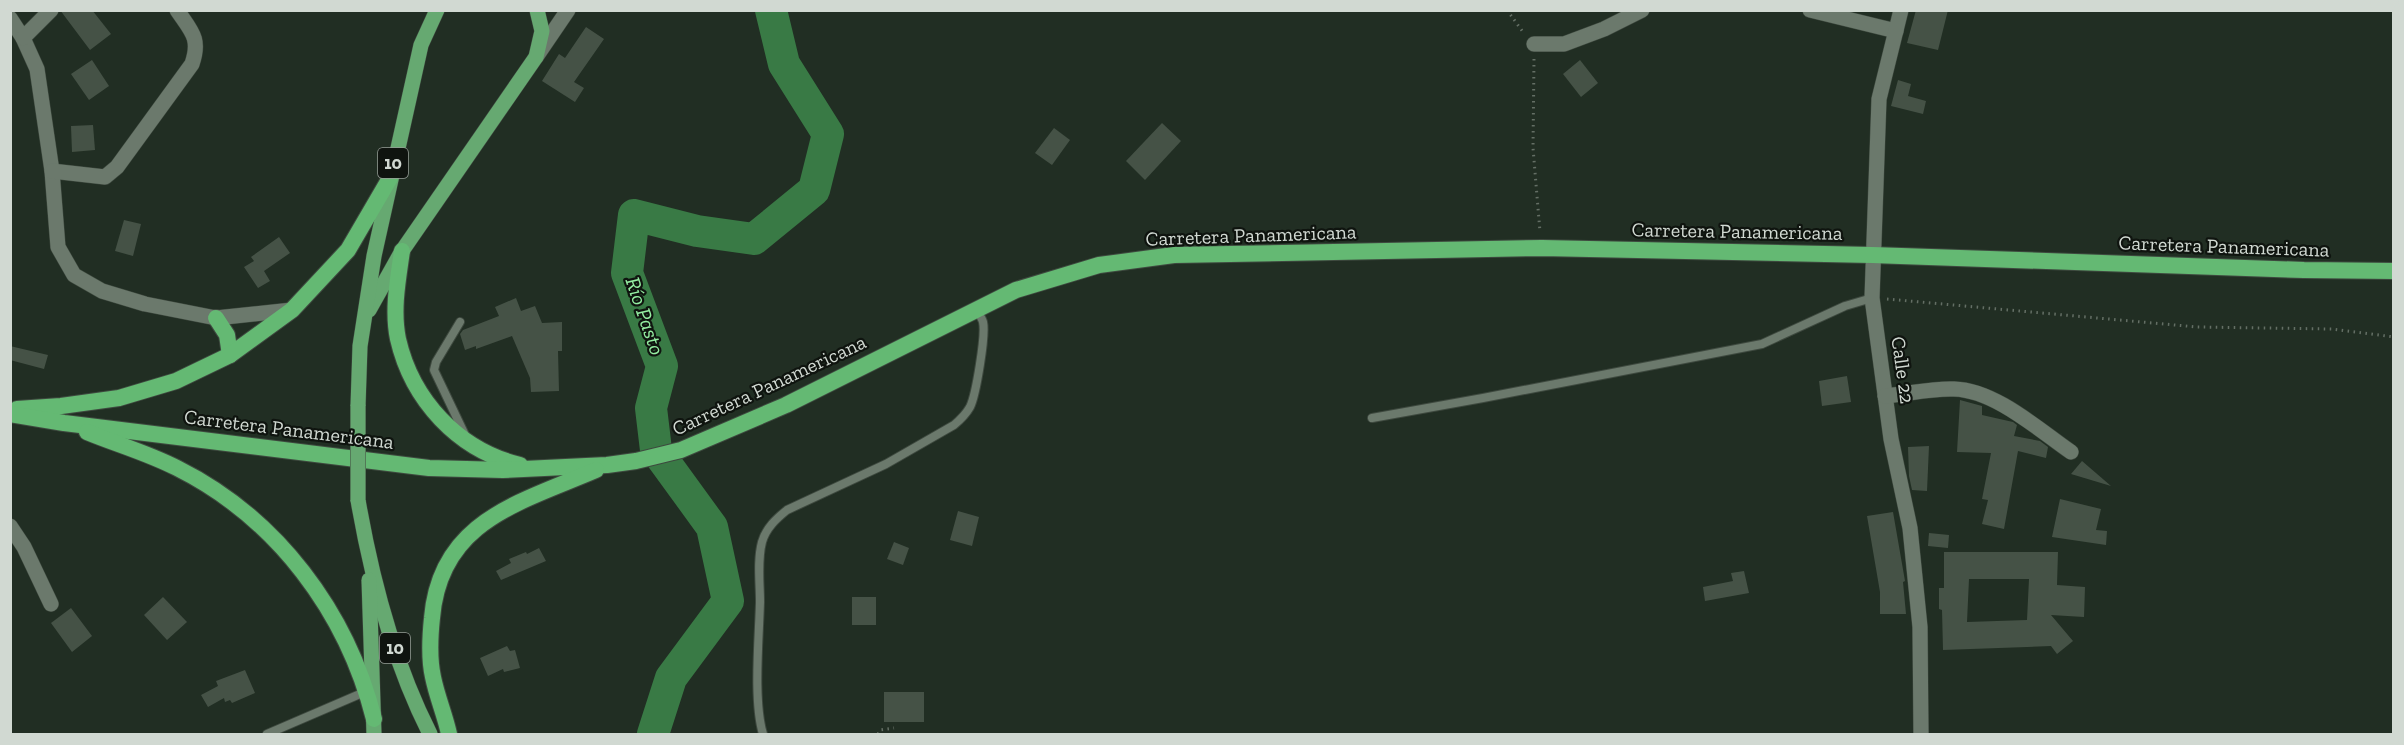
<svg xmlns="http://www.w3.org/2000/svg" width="2404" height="745" viewBox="0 0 2404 745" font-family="'Zilla Slab',serif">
<rect width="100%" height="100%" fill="#212e23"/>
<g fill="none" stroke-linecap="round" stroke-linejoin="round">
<path stroke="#397a45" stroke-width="32" d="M653,734L671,678L728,601L712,527L656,450L651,408L662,366L627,273L634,215L697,231L754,239L814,190L828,134L784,64L771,10"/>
</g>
<g fill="#455246" fill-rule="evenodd">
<path d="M60,10H92L111,34L90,50Z"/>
<path d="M1916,10H1948L1938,50L1907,43Z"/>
<path d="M586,27L604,39L574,82L584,88L575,102L542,81L559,54L565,58Z"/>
<path d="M92,60L109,86L89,100L71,74Z"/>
<path d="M1580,60L1598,83L1581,97L1563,74Z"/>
<path d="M1898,80L1911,84L1908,96L1926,101L1923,114L1891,106Z"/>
<path d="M1162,123L1181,141L1145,180L1126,161Z"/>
<path d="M93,125L95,150L72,152L71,126Z"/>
<path d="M1054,128L1070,140L1052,165L1035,153Z"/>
<path d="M124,220L141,224L133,256L115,251Z"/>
<path d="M279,237L290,253L264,271L270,281L258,288L244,267L254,261L251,257Z"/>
<path d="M516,298L521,311L535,306L542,323L562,322V351H558L559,391L531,392L530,378L512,336L476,349V346L465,350L460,334L463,330L499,316L495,307Z"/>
<path d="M10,346L48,355L44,369L10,360Z"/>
<path d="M1847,376L1851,402L1822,406L1819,381Z"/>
<path d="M1960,400L1982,406V415L2013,422L2017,425L2014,436L2040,441L2048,447L2046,458L2018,451L2004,529L1982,524L1988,500L1982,499L1991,453L1957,452Z"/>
<path d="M1929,446L1927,491L1912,490L1909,476L1908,447Z"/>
<path d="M2082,461L2111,486L2071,474Z"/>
<path d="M2060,499L2101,509L2096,530L2107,531L2106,545L2052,537Z"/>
<path d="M958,511L979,517L972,546L950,540Z"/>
<path d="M1893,512L1905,581L1903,582L1906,614H1880V592L1867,516Z"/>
<path d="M1929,533L1949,535L1948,548L1928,546Z"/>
<path d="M894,542L909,548L903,565L887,559Z"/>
<path d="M539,548L546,561L501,580L496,571L511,563L509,559L526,552L527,554Z"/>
<path d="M1944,552H2058L2057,585L2085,587L2084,617L2051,615L2073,641L2057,654L2051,646L1943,650L1942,610L1939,609V588H1944ZM1969,579H2029L2027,620L1967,622Z"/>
<path d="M1744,571L1749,593L1705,601L1703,587L1733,581L1731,573Z"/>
<path d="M163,597L187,622L167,640L144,615Z"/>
<rect x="852" y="597" width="24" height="28"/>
<path d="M71,608L92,636L72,652L51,623Z"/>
<path d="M507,646L510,651L515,650L520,668L504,672L503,669L488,676L480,658Z"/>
<path d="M245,670L255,693L232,703L230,700L225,702L224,698L208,707L201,695L218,686L216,681Z"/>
<rect x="884" y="692" width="40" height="30"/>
</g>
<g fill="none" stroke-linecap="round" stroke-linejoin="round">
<defs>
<g id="service">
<path d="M460,322L436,362L434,370L466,437"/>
<path d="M1372,418L1483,398L1762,344L1845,306L1872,298"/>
<path d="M267,734L367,691"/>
<path d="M763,734C753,701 759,639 760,602C760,583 757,561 762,542C766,528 776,519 787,510L886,464L954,425C960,420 966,414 970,407C976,395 986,335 983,322C982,318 978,313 976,309"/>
</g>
<g id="minor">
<path d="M1810,10L1896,31"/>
<path d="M1901,10L1879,99L1872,298L1891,439L1910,528L1920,627L1921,734"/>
<path d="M10,18L23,38L37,69L52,171L58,247L74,275L102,291L145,304L216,318L292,310"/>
<path d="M23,38L51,10"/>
<path d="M1534,44H1564L1604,29L1642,10"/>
<path d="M52,171L105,177L117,167L192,64C201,38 191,31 177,10"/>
<path d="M1885,396C1908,394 1932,388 1954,389C1995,390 2039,430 2071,452"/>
<path d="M10,526L24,547L51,604"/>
</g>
<path id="secondary" d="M536,57L568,10"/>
<g id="primary">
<path d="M369,310L402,251L536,57L542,31L537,10"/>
<path d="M358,406L360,346L374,256L421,45L437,10"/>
<path d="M358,500C372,581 393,661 430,734"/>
<path d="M369,580L374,734"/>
</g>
<g id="trunk">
<path d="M402,251C398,279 392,310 398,339C412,400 458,450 520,465"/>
<path d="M216,318L227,335L230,355"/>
<path d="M17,409L61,406L119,398L176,381L230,355L292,310L348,250L390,178"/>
<path d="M10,414L64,423L429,468L503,470L607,465L636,461L681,450L786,405L1016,290L1099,265L1174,255L1542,248L1872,255L2304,270L2394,271"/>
<path d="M87,432C116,444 148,453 177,468C277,518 347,612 374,719"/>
<path d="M449,734C445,715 437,697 433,677C429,659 430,637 432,618C440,521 519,503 596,470"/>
</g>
</defs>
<use href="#service" stroke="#3e493f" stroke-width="10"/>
<use href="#minor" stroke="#3e493f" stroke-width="16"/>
<use href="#secondary" stroke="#3e493f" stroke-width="16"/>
<use href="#primary" stroke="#3e493f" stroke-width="16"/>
<use href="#trunk" stroke="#3e493f" stroke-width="18"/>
<g stroke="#646f65" stroke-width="3" stroke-dasharray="1.5 4.5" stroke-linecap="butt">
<path d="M1507,10L1523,32"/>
<path d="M1534,59L1533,148L1540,232"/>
<path d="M1887,299L2197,327L2332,329L2394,337"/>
<path d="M878,734L880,730L894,728"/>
</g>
<use href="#service" stroke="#6b796c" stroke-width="8"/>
<use href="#minor" stroke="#6b796c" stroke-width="15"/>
<use href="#secondary" stroke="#6b796c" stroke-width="15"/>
<use href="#primary" stroke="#66a971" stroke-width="15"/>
<use href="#trunk" stroke="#64b973" stroke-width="16"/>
<defs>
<path id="primary-bridge" d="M358,500V406"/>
</defs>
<use href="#primary-bridge" stroke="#3e493f" stroke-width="16" stroke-linecap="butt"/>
<use href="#primary-bridge" stroke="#66a971" stroke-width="15"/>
</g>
<g text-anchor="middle" stroke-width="4.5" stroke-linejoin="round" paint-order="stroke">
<g fill="#0f140f" stroke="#979e98" stroke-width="1.5">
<rect x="378" y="148" width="30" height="30" rx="4.5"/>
<rect x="380" y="633" width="30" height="30" rx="4.5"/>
</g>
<g font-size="18" font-weight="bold" fill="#d1d9d2">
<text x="393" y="169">10</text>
<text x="395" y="654">10</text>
</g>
<g font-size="20" fill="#d1d9d2" stroke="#0f140f">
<text transform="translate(1737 231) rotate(1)" y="7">Carretera Panamericana</text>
<text transform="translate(1251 235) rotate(-2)" y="7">Carretera Panamericana</text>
<text transform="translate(2224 246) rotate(2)" y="7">Carretera Panamericana</text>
<text transform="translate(1903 370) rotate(82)" y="7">Calle 22</text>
<text transform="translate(769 385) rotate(-25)" y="7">Carretera Panamericana</text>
<text transform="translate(289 429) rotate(7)" y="7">Carretera Panamericana</text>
</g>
<g font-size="21" font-style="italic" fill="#95efa2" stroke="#0f140f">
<text transform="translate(645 316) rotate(71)" y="7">Río Pasto</text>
</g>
</g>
<rect width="2404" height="745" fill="none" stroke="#d1d9d2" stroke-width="24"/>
</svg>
